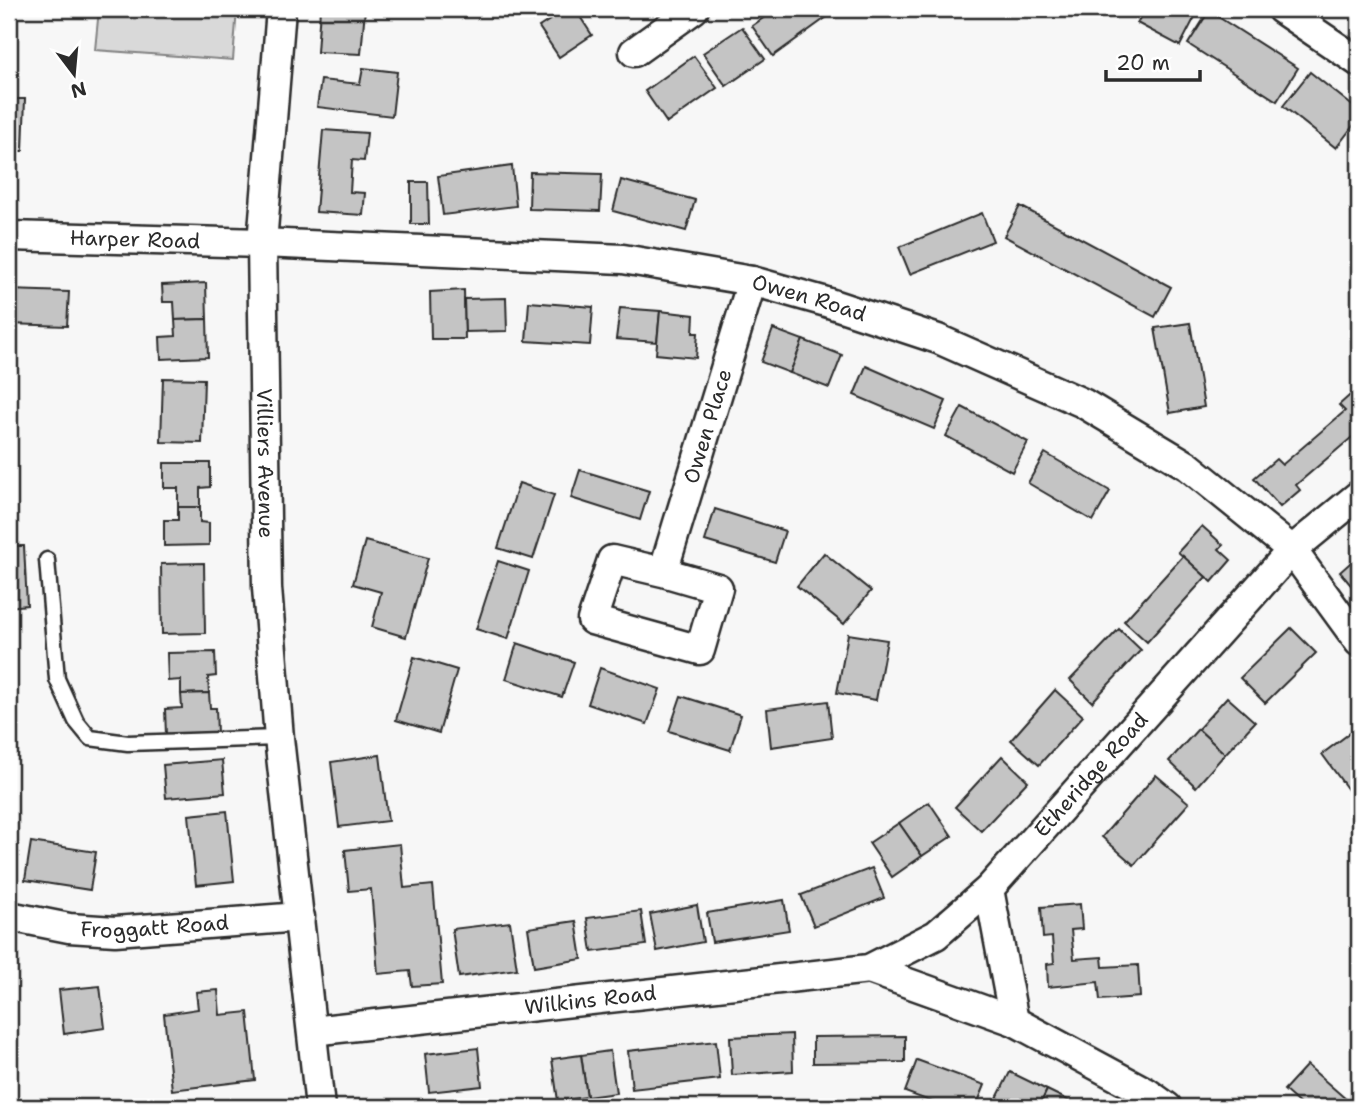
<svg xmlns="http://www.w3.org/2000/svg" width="1368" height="1116" viewBox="0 0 1368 1116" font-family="'Shantell Sans',sans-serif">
<rect width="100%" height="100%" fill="#f7f7f7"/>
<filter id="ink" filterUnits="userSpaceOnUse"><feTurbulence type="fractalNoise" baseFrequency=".0143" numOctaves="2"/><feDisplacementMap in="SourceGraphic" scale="14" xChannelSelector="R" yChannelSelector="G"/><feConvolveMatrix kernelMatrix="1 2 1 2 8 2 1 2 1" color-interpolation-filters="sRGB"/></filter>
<g filter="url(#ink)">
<path fill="#d9d9d9" stroke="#828282" stroke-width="2" d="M99,9H237L233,60L95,50Z"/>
<g fill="#c4c4c4" stroke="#2b2b2b" stroke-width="2">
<path d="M320,9H365L361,54L317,52Z"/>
<path d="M524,9H548L532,20Z"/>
<path d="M567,9H575L592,35L559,57L539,27Z"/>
<path d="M776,9H838L773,56L752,26Z"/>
<path d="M1145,9H1199L1180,46L1137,23Z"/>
<path d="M1209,11L1298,68L1277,101L1188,44Z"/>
<path d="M742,27L765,59L726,86L703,53Z"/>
<path d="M694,56L717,88L667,123L645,91Z"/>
<path d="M363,68L397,72L392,116L317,107L321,80L360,84Z"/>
<path d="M1310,72L1359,111V118L1336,148L1283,106Z"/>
<path d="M9,99H25L23,151H9Z"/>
<path d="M323,130L367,133L364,161L352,160L350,192L365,193L363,215L316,212Z"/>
<path d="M512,166L516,206L443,215L438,176Z"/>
<path d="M530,172L602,174L600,211L529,209Z"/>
<path d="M9,176L15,177L13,210H9Z"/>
<path d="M621,180L695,200L686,231L613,211Z"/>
<path d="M411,182H428L429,224H411Z"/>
<path d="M1020,206L1171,287L1155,317L1004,236Z"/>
<path d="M982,213L993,241L910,274L899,247Z"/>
<path d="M206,283L207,319L175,320L174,302H163L162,285Z"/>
<path d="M9,290L69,292L67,326L9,324Z"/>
<path d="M464,290L465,339H431L430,292Z"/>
<path d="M506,298L507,331L465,332L464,299Z"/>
<path d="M529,302L593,307L590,345L526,341Z"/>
<path d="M620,308L660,311L657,342L616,339Z"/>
<path d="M660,311L694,315L693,333H698L696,358L656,354Z"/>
<path d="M207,319L208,357L161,359L160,337L176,336L175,320Z"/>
<path d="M1190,323L1204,407L1170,413L1155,328Z"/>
<path d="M773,329L803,340L790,373L761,362Z"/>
<path d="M803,340L842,355L829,388L790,373Z"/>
<path d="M866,366L946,401L934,429L854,395Z"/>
<path d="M163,378L204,379L202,443L161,442Z"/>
<path d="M1358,388L1359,433L1358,432L1296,485L1300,490L1280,507L1254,478L1276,459L1282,465L1345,411L1339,405Z"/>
<path d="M962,407L1028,442L1012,472L946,436Z"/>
<path d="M1045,453L1110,491L1093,521L1028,483Z"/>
<path d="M164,463H210V487L200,488V507H178V488H164Z"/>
<path d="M580,470L649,491L640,520L571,498Z"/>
<path d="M519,483L554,495L533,559L498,548Z"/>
<path d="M178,507H200V522L209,523V545L164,546V520H178Z"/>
<path d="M715,509L785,531L775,562L705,541Z"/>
<path d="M1202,526L1223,545L1219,549L1231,560L1212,582L1178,552Z"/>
<rect x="9" y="528" width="8" height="18"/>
<path d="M365,541L428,558L406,637L372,627L381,592L353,584Z"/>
<path d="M9,546H24L27,605L9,607Z"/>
<path d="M824,553L871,591L844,624L797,586Z"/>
<path d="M1359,555V595L1340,572Z"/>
<path d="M1183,556L1206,577L1147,642L1124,621Z"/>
<path d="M498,561L529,571L508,639L476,629Z"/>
<path d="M204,563L205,633L162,634L161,564Z"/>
<path d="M1291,628L1316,653L1265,703L1240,678Z"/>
<path d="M1119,629L1141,650L1092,702L1070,680Z"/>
<path d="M848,634L887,640L876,700L837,693Z"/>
<path d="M517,643L574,662L562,697L506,679Z"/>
<path d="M215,652L216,676L208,677L209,693L181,694V680L168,681L167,653Z"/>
<path d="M414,657L457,670L439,733L396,720Z"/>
<path d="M600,668L660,689L647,724L588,704Z"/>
<path d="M1055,690L1083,716L1039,765L1011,740Z"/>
<path d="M209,693L210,708H216L217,733L166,735L165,709L182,708L181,694Z"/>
<path d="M681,696L741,715L730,750L669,731Z"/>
<path d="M1227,697L1255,722L1225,754L1198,729Z"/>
<path d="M828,701L832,738L771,747L767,709Z"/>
<path d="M1198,729L1225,754L1196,787L1169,761Z"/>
<path d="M1350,733L1359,746V805L1322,754Z"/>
<path d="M380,755L388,821L339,827L331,762Z"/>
<path d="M1002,756L1028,781L981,831L955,807Z"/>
<path d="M222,760L225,793L166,798L163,765Z"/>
<path d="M1156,775L1189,803L1134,865L1102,837Z"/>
<path d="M929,802L952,836L922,856L899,823Z"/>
<path d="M227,811L234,881L196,885L189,815Z"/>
<path d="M899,823L922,856L892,877L869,843Z"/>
<path d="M31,842L96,852L90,890L25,880Z"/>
<path d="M400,844L404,888L433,885L442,984L412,986L410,971L378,974L371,889L349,891L345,850Z"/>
<path d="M872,868L884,898L814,926L801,895Z"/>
<path d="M784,900L789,930L712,942L707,913Z"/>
<path d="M1080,904L1082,929L1071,930L1074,959L1102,957L1103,967L1138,965L1140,997L1100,1000L1098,982L1048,987L1047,964L1054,963L1052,937L1043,938L1041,907Z"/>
<path d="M697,905L703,942L657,951L650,914Z"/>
<path d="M641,911L646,945L592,952L587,918Z"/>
<path d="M576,921L582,959L534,967L528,928Z"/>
<path d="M510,922L517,969L459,977L452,929Z"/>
<path d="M100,986L105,1028L64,1034L59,990Z"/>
<path d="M218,990L220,1015L248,1012L255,1080L172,1090L164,1014L198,1009L196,992Z"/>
<path d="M792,1034L793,1071L732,1075L730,1037Z"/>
<path d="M905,1036V1062L813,1063V1037Z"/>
<path d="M716,1041L720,1079L632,1089L628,1051Z"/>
<path d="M478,1048L482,1086L429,1092L425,1054Z"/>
<path d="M610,1051L616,1093L587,1097L581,1055Z"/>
<path d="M581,1055L587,1097L558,1101L552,1059Z"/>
<path d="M917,1060L985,1085L976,1107H946L905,1092Z"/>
<path d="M1307,1065L1355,1107H1303L1284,1090Z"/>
<path d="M1010,1072L1047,1090L1039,1107H1015L997,1098Z"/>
<path d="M1047,1090L1082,1107H1039Z"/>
</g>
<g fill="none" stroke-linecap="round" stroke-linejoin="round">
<defs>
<path id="lane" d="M47,560L57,679L76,721L90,738L128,743L279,738"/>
<g id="street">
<path id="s1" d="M281,9L262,243L267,588L279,738L320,1107"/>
<path d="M1281,9L1359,62"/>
<path d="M634,52L694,9"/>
<path id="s2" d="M9,236L262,243L623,259L752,281L823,301L938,339L1083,403L1188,466L1292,550L1359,642"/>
<path id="s3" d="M663,572L612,560L592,620L700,650L718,588L663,572L752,281"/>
<path d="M989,889L1014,1021"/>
<path id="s4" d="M9,916L69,928L115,931L300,917"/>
<path d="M869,969L1014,1021L1146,1092L1167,1107"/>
<path id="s5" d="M312,1031L869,969L936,935L989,889L1292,550L1359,495"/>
</g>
</defs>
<use href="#lane" stroke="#2b2b2b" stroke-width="19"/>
<use href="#street" stroke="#2b2b2b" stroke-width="33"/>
<use href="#lane" stroke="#fff" stroke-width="14"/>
<use href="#street" stroke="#fff" stroke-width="28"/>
</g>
</g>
<g text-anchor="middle" stroke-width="5" stroke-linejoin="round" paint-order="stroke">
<g font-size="21" fill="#2b2b2b" stroke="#fff">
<text dy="7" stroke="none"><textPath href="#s2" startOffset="126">Harper Road</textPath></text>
<text dy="7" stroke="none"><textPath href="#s2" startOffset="805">Owen Road</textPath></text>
<text dy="7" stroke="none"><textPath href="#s3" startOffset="502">Owen Place</textPath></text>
<text dy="7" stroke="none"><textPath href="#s1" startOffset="455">Villiers Avenue</textPath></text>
<text dy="7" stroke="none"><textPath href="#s5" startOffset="859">Etheridge Road</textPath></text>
<text dy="7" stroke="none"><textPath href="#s4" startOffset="147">Froggatt Road</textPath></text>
<text dy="7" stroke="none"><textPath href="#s5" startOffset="280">Wilkins Road</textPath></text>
</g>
</g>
<rect width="1368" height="1116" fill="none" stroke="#fff" stroke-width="35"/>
<rect x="18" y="18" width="1333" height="1081" fill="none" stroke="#2b2b2b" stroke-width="2.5" filter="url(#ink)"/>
<g transform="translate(74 74) rotate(164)" stroke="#ffffff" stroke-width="5" paint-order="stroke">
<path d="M0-5L12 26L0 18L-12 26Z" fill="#2b2b2b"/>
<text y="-10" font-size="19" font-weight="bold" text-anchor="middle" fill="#2b2b2b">N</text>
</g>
<path d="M1106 70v10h94v-10" fill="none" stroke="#2b2b2b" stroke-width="3.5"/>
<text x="1116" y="70" font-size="21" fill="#2b2b2b" stroke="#ffffff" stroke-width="5" paint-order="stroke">20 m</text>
</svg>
